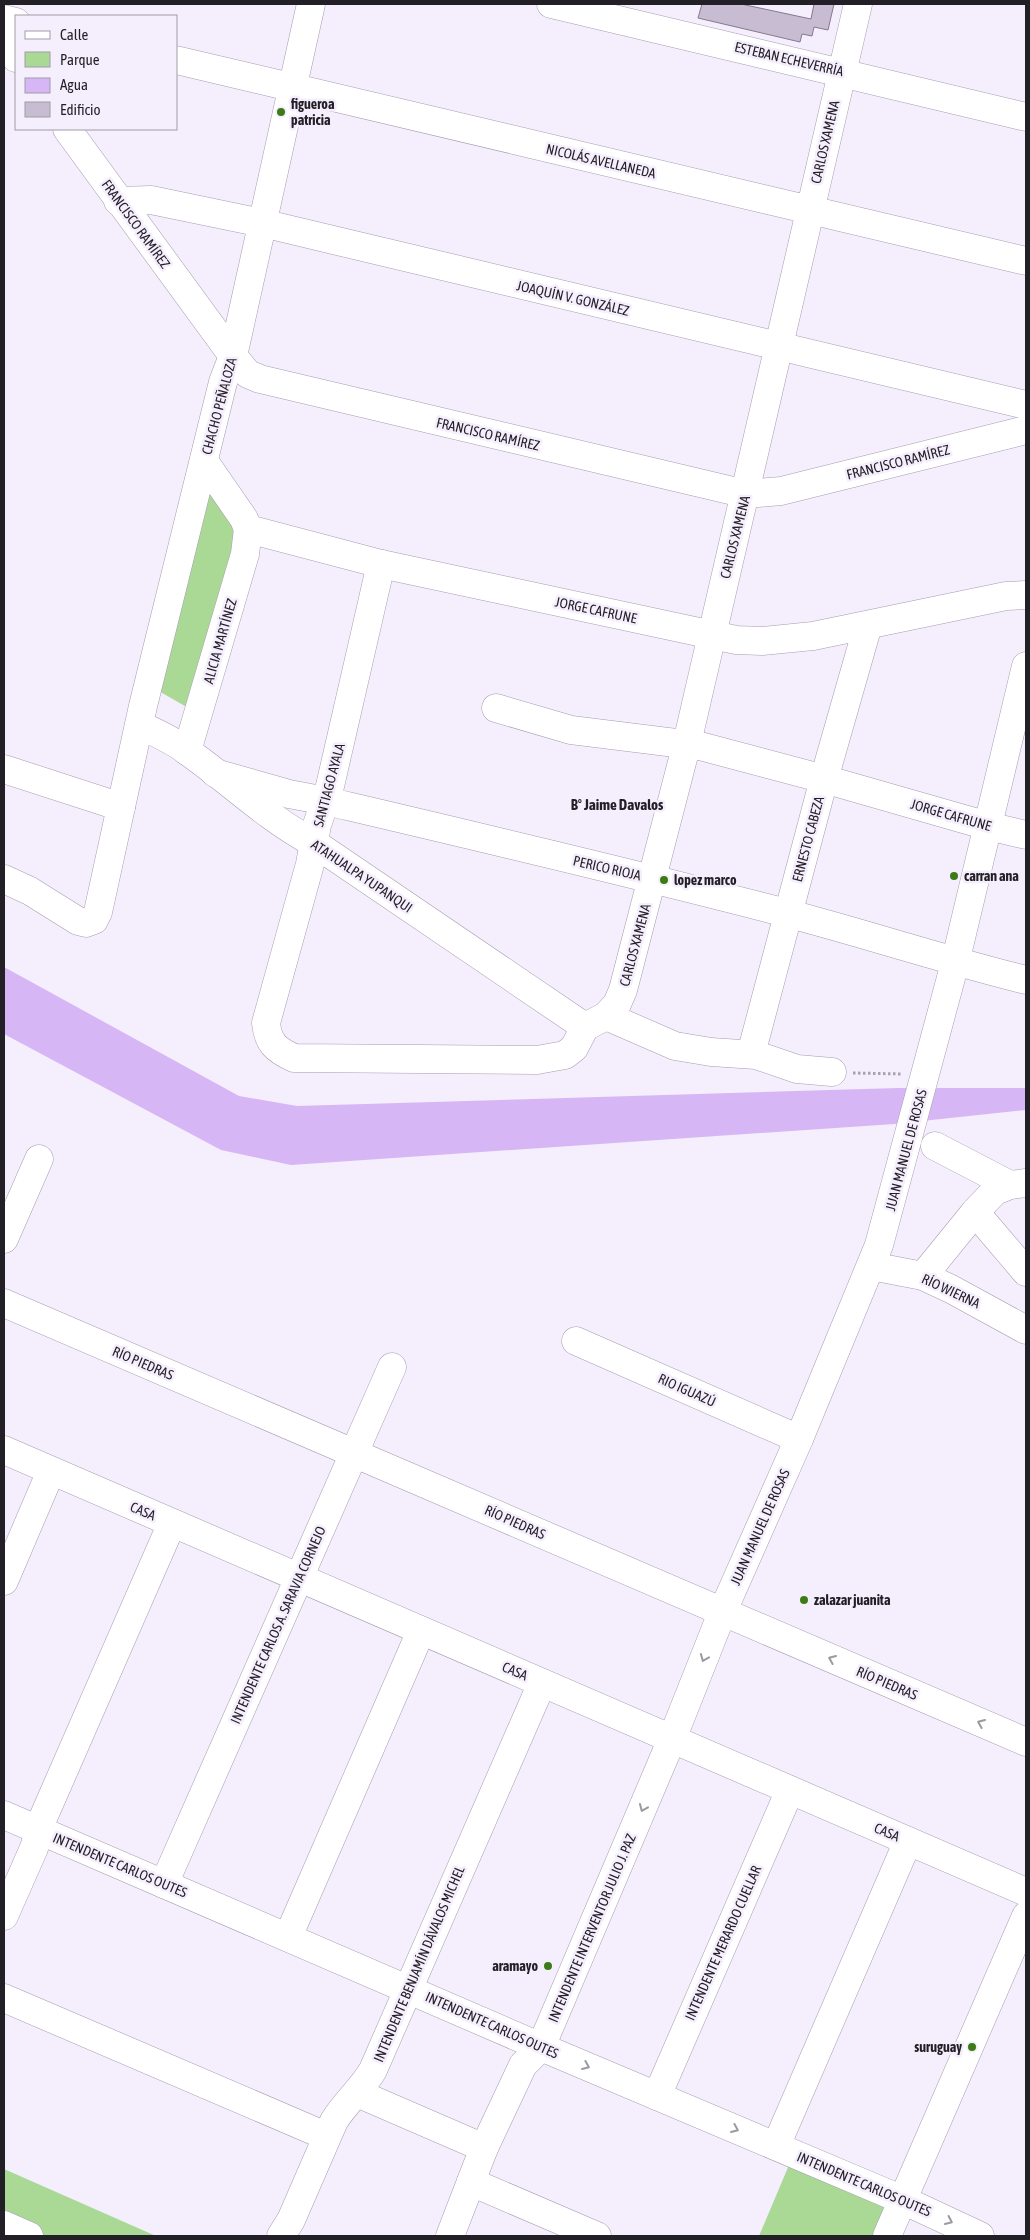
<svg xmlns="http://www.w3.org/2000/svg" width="1030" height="2240" viewBox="0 0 1030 2240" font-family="'Asap Condensed',sans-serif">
<rect width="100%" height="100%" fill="#f5eefc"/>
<g fill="#aad996">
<path d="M210,493L236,525L239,541L190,709L157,690L203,497Z"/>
<path d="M789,2165L887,2207L875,2236H759Z"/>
<path d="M4,2169L156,2236H4Z"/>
</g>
<path fill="#d6b6f5" d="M4,967L239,1096L297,1106L899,1088H1026V1110L894,1124L291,1165L221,1150L4,1034Z"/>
<path fill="#c7bcd2" stroke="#847a8f" d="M702,4H741L811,19L814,4H834L828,30L814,27L812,36L802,34L800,42L698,18Z"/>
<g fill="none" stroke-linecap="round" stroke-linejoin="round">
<defs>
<g id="minor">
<path d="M551,4L1026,117"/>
<path d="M4,19L16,22"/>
<path d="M4,40L16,58"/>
<path d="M176,60L1026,261"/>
<path d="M67,129L233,356L248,374L260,379L746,494L781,491L1026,430"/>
<path d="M118,201L151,200L262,223L1026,405"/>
<path d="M204,461L244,519L248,529L381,564L736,640L762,641L813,636L1006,596L1026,595"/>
<path d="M381,564L330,786L317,825L310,864L266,1023C268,1043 276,1050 294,1058L537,1060L565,1055L574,1048L585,1027L606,1016L617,1004L623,990L687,743L858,4"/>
<path d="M496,708L571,730L700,746L824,779L988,826L1026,835"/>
<path d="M140,725C156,733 173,740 187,751C230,781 267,818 314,843L585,1027"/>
<path d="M187,751L245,554L248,529"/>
<path d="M4,769L121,807"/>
<path d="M215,773L289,794L326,801C479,837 633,873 786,913C866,934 945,960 1026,980"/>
<path d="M4,879L30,891L78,921L86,923L94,920L98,912L143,706L223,382L233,356L311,4"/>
<path d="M606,1016L675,1046L711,1052L756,1055L797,1069L832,1072"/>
<path d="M751,1054L824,779L868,625"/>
<path d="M935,1146L1010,1185"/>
<path d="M975,1212L1026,1272"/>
<path d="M4,1239L39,1159"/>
<path d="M871,1266L923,1276L951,1289L1026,1330"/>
<path d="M923,1276L975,1212L995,1191L1010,1185L1026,1183"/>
<path d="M4,1303L1026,1742"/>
<path d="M576,1341L799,1439"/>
<path d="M4,1450L1026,1892"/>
<path d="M4,1581L51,1471"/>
<path d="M4,1815L541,2047L903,2200L980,2236"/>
<path d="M164,1884L392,1367"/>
<path d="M4,1916L34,1848L43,1818L172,1523"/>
<path d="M288,1937L421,1631"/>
<path d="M4,1998L326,2136"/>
<path d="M357,2093L484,2148"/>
<path d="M657,2096L790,1790"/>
<path d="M776,2146L908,1841"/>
<path d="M471,2182L597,2236"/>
<path d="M4,2225L29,2236"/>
<path d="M281,2236L291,2220L334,2121C345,2103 362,2089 373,2070L542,1683"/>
<path d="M450,2236L484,2148L523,2065L541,2047L672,1739L722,1613L799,1439L879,1245L955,963L1026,666"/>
<path d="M887,2236L1026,1916"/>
</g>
</defs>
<use href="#minor" stroke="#a79cb2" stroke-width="29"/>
<path stroke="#a8a2ae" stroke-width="3" stroke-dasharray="2.5 2.5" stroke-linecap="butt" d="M853,1073L902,1074"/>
<use href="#minor" stroke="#fff" stroke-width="28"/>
</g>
<defs><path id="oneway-chevron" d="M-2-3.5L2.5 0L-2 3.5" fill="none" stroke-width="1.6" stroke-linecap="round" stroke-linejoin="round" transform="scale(1.25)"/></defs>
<g stroke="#9c9a9e">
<use href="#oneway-chevron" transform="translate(704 1658) rotate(112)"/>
<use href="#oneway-chevron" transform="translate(832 1659) rotate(-157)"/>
<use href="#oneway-chevron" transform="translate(981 1723) rotate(-157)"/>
<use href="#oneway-chevron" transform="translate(643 1808) rotate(113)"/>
<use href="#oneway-chevron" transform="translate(586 2066) rotate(23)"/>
<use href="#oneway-chevron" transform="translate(735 2129) rotate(23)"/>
<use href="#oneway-chevron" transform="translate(949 2221) rotate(25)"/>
</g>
<g fill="#3d7b17" stroke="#f5eefc" stroke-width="2">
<circle cx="281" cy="112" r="5"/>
<circle cx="954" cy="876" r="5"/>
<circle cx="664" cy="880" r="5"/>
<circle cx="804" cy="1600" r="5"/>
<circle cx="548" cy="1966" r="5"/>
<circle cx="972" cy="2047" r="5"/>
</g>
<g text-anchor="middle" stroke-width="5" stroke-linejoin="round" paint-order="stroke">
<g font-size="14" fill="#231f27" stroke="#f5eefc">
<text transform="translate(789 59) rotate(13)" y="5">ESTEBAN ECHEVERRÍA</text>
<text transform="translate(825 142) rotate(-77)" y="5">CARLOS XAMENA</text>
<text transform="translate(601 161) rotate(13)" y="5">NICOLÁS AVELLANEDA</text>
<text transform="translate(136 224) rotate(54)" y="5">FRANCISCO RAMÍREZ</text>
<text transform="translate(573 298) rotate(13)" y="5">JOAQUÍN V. GONZÁLEZ</text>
<text transform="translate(219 406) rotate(-75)" y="5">CHACHO PEÑALOZA</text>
<text transform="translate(488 434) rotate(13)" y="5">FRANCISCO RAMÍREZ</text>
<text transform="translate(898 462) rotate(-14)" y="5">FRANCISCO RAMÍREZ</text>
<text transform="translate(735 537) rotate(-76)" y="5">CARLOS XAMENA</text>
<text transform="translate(596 610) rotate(12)" y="5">JORGE CAFRUNE</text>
<text transform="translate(220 641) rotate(-74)" y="5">ALICIA MARTÍNEZ</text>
<text transform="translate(329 785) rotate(-75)" y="5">SANTIAGO AYALA</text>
<text transform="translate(951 815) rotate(16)" y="5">JORGE CAFRUNE</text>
<text transform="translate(808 839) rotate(-75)" y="5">ERNESTO CABEZA</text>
<text transform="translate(607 868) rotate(13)" y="5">PERICO RIOJA</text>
<text transform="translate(362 876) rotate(34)" y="5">ATAHUALPA YUPANQUI</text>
<text transform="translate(635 945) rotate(-75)" y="5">CARLOS XAMENA</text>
<text transform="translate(906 1150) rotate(-75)" y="5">JUAN MANUEL DE ROSAS</text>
<text transform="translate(951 1291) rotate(25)" y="5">RÍO WIERNA</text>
<text transform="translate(143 1363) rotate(23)" y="5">RÍO PIEDRAS</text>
<text transform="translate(687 1390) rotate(24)" y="5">RIO IGUAZÚ</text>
<text transform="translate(143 1511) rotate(23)" y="5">CASA</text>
<text transform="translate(515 1522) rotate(24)" y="5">RÍO PIEDRAS</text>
<text transform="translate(760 1527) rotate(-66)" y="5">JUAN MANUEL DE ROSAS</text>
<text transform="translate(278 1625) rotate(-66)" y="5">INTENDENTE CARLOS A. SARAVIA CORNEJO</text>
<text transform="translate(515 1671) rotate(23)" y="5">CASA</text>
<text transform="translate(887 1683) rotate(23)" y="5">RÍO PIEDRAS</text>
<text transform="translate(887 1832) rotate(23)" y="5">CASA</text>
<text transform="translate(120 1865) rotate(23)" y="5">INTENDENTE CARLOS OUTES</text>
<text transform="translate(592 1928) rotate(-67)" y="5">INTENDENTE INTERVENTOR JULIO J. PAZ</text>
<text transform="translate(723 1943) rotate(-66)" y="5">INTENDENTE MERARDO CUELLAR</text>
<text transform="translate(419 1964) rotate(-67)" y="5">INTENDENTE BENJAMÍN DÁVALOS MICHEL</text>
<text transform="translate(492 2025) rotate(24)" y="5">INTENDENTE CARLOS OUTES</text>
<text transform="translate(864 2184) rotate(23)" y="5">INTENDENTE CARLOS OUTES</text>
</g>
<g font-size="14" font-weight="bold" fill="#231f27" stroke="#f5eefc" text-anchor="start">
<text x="291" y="109">figueroa<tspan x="291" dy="16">patricia</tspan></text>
<text x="964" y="881">carran ana</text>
<text x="674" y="885">lopez marco</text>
<text x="814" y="1605">zalazar juanita</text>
<text x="538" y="1971" text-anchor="end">aramayo</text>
<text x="962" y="2052" text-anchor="end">suruguay</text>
</g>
<g font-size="15" font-weight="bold" fill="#231f27" stroke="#f5eefc">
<text x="617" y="810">B° Jaime Davalos</text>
</g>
</g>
<rect width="1030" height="2240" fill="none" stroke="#231f27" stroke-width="10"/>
<rect x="15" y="15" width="162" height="115" fill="#f5eefc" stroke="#a19ba7"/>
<rect x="25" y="31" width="25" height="8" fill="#ffffff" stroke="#a19ba7"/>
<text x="60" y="40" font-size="15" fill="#231f27">Calle</text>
<rect x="25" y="52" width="25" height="15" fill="#aad996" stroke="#a19ba7"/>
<text x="60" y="65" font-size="15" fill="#231f27">Parque</text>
<rect x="25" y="78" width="25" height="15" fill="#d6b6f5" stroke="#a19ba7"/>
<text x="60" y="90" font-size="15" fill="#231f27">Agua</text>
<rect x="25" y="102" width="25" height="15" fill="#c7bcd2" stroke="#a19ba7"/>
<text x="60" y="115" font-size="15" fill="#231f27">Edificio</text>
</svg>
